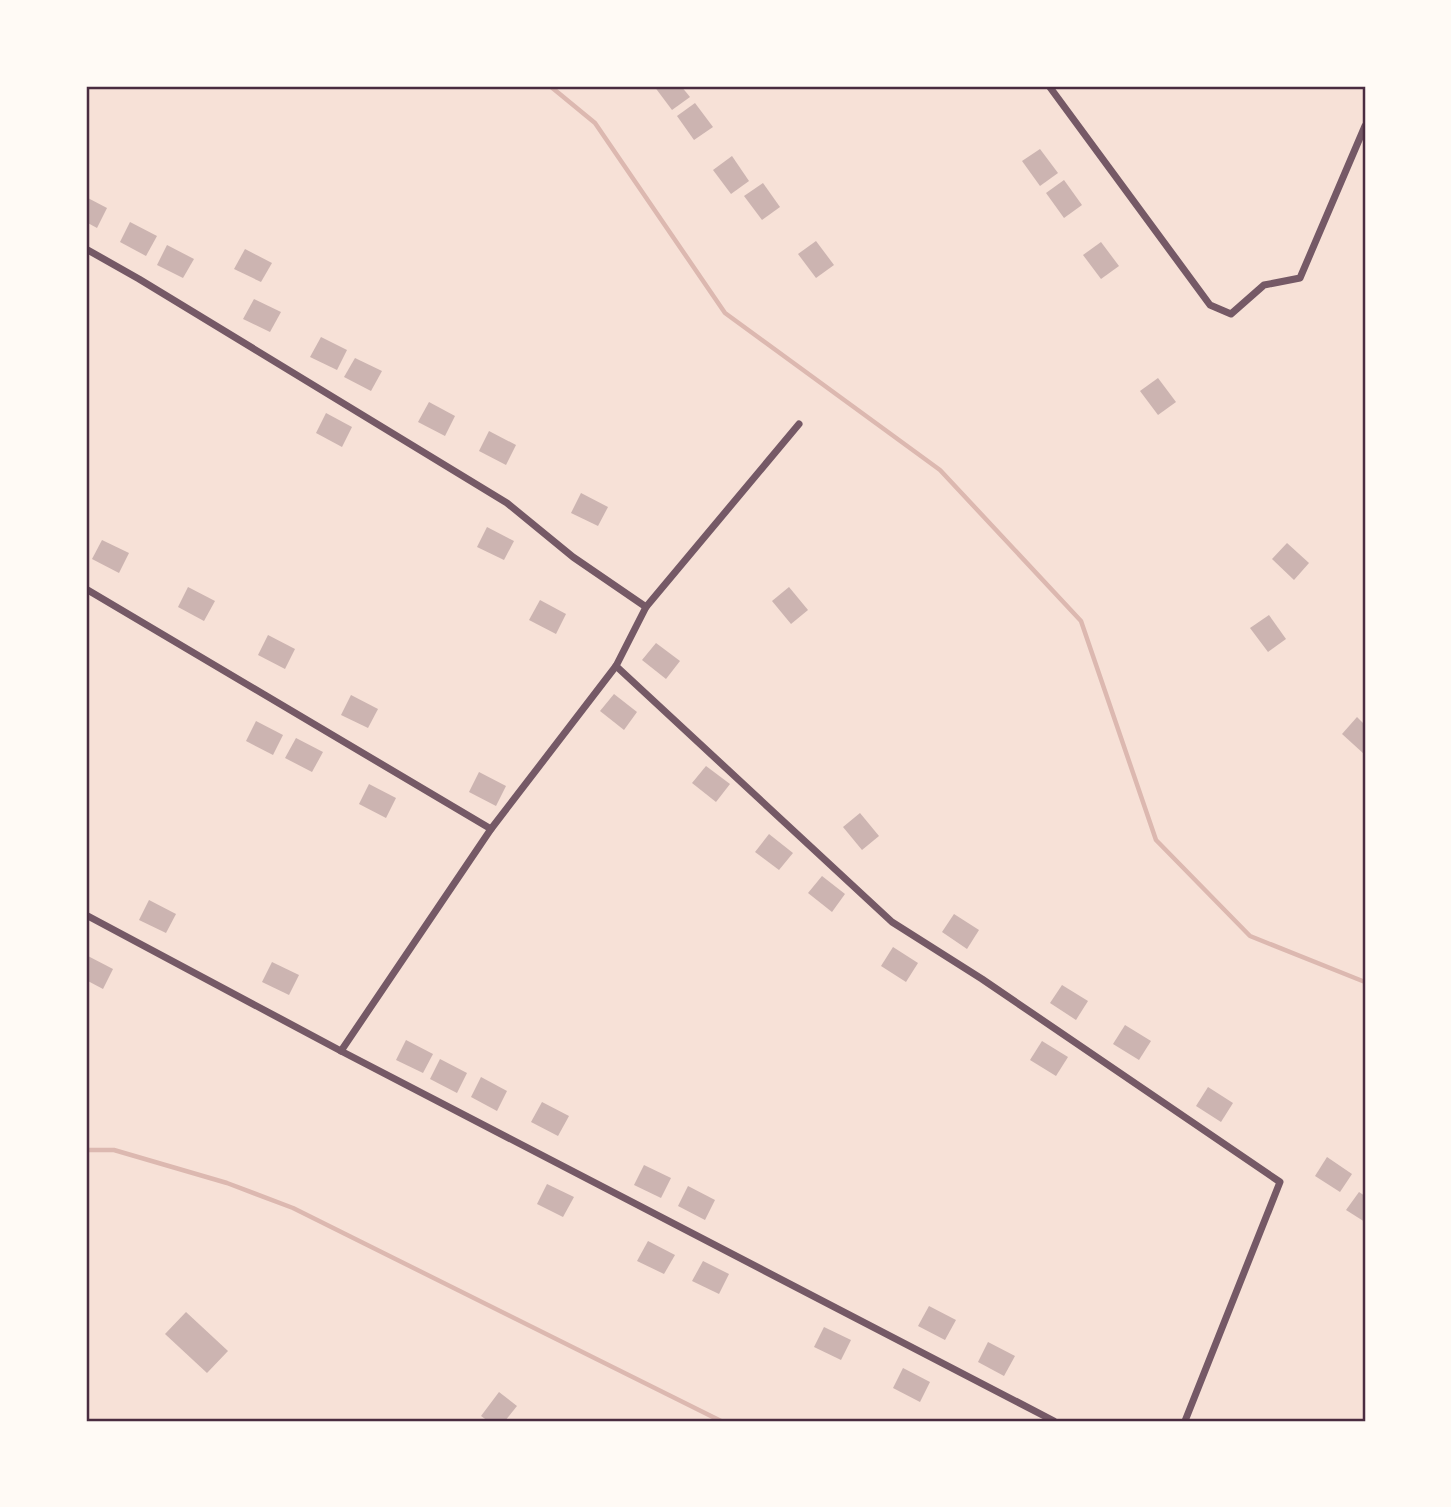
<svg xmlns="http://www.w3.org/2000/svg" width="1451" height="1507" viewBox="0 0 1451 1507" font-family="Inter,sans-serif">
<rect width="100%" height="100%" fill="#f7e1d7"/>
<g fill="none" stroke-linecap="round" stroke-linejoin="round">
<g stroke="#dcb8b0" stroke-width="4.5">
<path d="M550,86L595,123L725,313L940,470L1081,621L1156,840L1250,936L1365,982"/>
<path d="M86,1150H114L227,1183L293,1208L721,1421"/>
</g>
</g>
<g fill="#ccb4b1">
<path d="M654,86H681L690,97L672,110Z"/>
<path d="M695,103L713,127L694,140L677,116Z"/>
<path d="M1040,149L1058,173L1040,186L1022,161Z"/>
<path d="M732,156L749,181L731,194L713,170Z"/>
<path d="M1064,180L1082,205L1064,218L1046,193Z"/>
<path d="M763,183L780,207L762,220L744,196Z"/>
<path d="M86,197L107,208L97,228L86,222Z"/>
<path d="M130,222L157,236L146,256L120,242Z"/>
<path d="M816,241L834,265L816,278L798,254Z"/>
<path d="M1101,242L1119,266L1101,279L1083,255Z"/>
<path d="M167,245L194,259L183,278L157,265Z"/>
<path d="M245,249L272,263L261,282L234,269Z"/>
<path d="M254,299L281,312L270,332L243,319Z"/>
<path d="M321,337L347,350L337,370L310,357Z"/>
<path d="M355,358L382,371L371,391L344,377Z"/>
<path d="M1158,378L1176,402L1158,415L1140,391Z"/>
<path d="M429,402L455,416L445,436L418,422Z"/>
<path d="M326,413L352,427L342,447L316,433Z"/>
<path d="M489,431L516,445L506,465L479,451Z"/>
<path d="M581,493L608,507L598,526L571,513Z"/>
<path d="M487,527L514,541L504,560L477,547Z"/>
<path d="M102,540L129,553L119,573L92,559Z"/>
<path d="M1287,543L1309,563L1294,580L1272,559Z"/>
<path d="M188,587L215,601L204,621L178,607Z"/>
<path d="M789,587L808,610L791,624L772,601Z"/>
<path d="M540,600L566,614L556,634L529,620Z"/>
<path d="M1269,615L1286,639L1268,652L1250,628Z"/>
<path d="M268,635L295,649L285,669L258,655Z"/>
<path d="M656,643L680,661L666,679L642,660Z"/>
<path d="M614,694L637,712L624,730L600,711Z"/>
<path d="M351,695L378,709L368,728L341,715Z"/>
<path d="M1357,717L1365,725V753L1364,754L1342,734Z"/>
<path d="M256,721L283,735L273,755L246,741Z"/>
<path d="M296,738L323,752L312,772L285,758Z"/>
<path d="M706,766L730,784L716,802L692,783Z"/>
<path d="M479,772L506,786L496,806L469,792Z"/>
<path d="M369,784L396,798L386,818L359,804Z"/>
<path d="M860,813L879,836L862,850L843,827Z"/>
<path d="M769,834L793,853L779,870L755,852Z"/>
<path d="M822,876L845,894L832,912L808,893Z"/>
<path d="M149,900L176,914L166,933L139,920Z"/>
<path d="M954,914L979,930L967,949L942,932Z"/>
<path d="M893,947L918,963L906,982L881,966Z"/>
<path d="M86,955L113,969L103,989L86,980Z"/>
<path d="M272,962L299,975L289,995L262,982Z"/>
<path d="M1062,985L1088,1001L1076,1020L1050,1003Z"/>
<path d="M1125,1025L1151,1041L1139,1060L1113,1044Z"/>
<path d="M406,1040L433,1054L423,1073L396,1060Z"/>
<path d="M1042,1041L1068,1057L1056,1076L1030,1060Z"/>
<path d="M440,1059L467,1073L457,1093L430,1079Z"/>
<path d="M481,1077L507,1091L497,1111L471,1097Z"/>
<path d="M1208,1087L1233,1103L1221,1122L1196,1106Z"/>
<path d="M542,1102L569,1116L558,1136L531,1122Z"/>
<path d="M1327,1157L1352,1174L1340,1192L1315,1176Z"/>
<path d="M644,1165L671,1178L661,1198L634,1185Z"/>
<path d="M547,1184L574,1197L563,1217L537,1204Z"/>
<path d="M688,1186L715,1200L705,1220L678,1206Z"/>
<path d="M1359,1192L1365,1196V1222L1346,1210Z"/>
<path d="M648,1241L675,1255L664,1274L637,1261Z"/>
<path d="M703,1261L729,1274L719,1294L692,1281Z"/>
<path d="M929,1306L956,1320L945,1340L918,1326Z"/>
<path d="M186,1312L228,1351L207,1373L165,1334Z"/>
<path d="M824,1327L851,1340L841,1360L814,1347Z"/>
<path d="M988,1342L1015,1356L1004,1376L978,1362Z"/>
<path d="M903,1368L930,1382L920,1402L893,1388Z"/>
<path d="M499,1392L517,1406L505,1421H488L481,1416Z"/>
</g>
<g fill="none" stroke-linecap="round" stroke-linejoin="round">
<g stroke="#755966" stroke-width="7">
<path d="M1049,86L1210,305L1231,314L1264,285L1300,278L1365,126"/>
<path d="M86,249L139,279L507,503L573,557L646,607L799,424"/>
<path d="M86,589L491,829"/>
<path d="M616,666L892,922L982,979L1280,1182L1185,1421"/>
<path d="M86,915L341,1051L1054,1421"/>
<path d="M341,1051L491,829L616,666L646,607"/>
</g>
</g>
<rect width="1451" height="1507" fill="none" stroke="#fffaf5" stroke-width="175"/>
<rect x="88" y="88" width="1276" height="1332" fill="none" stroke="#4a2c40" stroke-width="2.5"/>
</svg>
